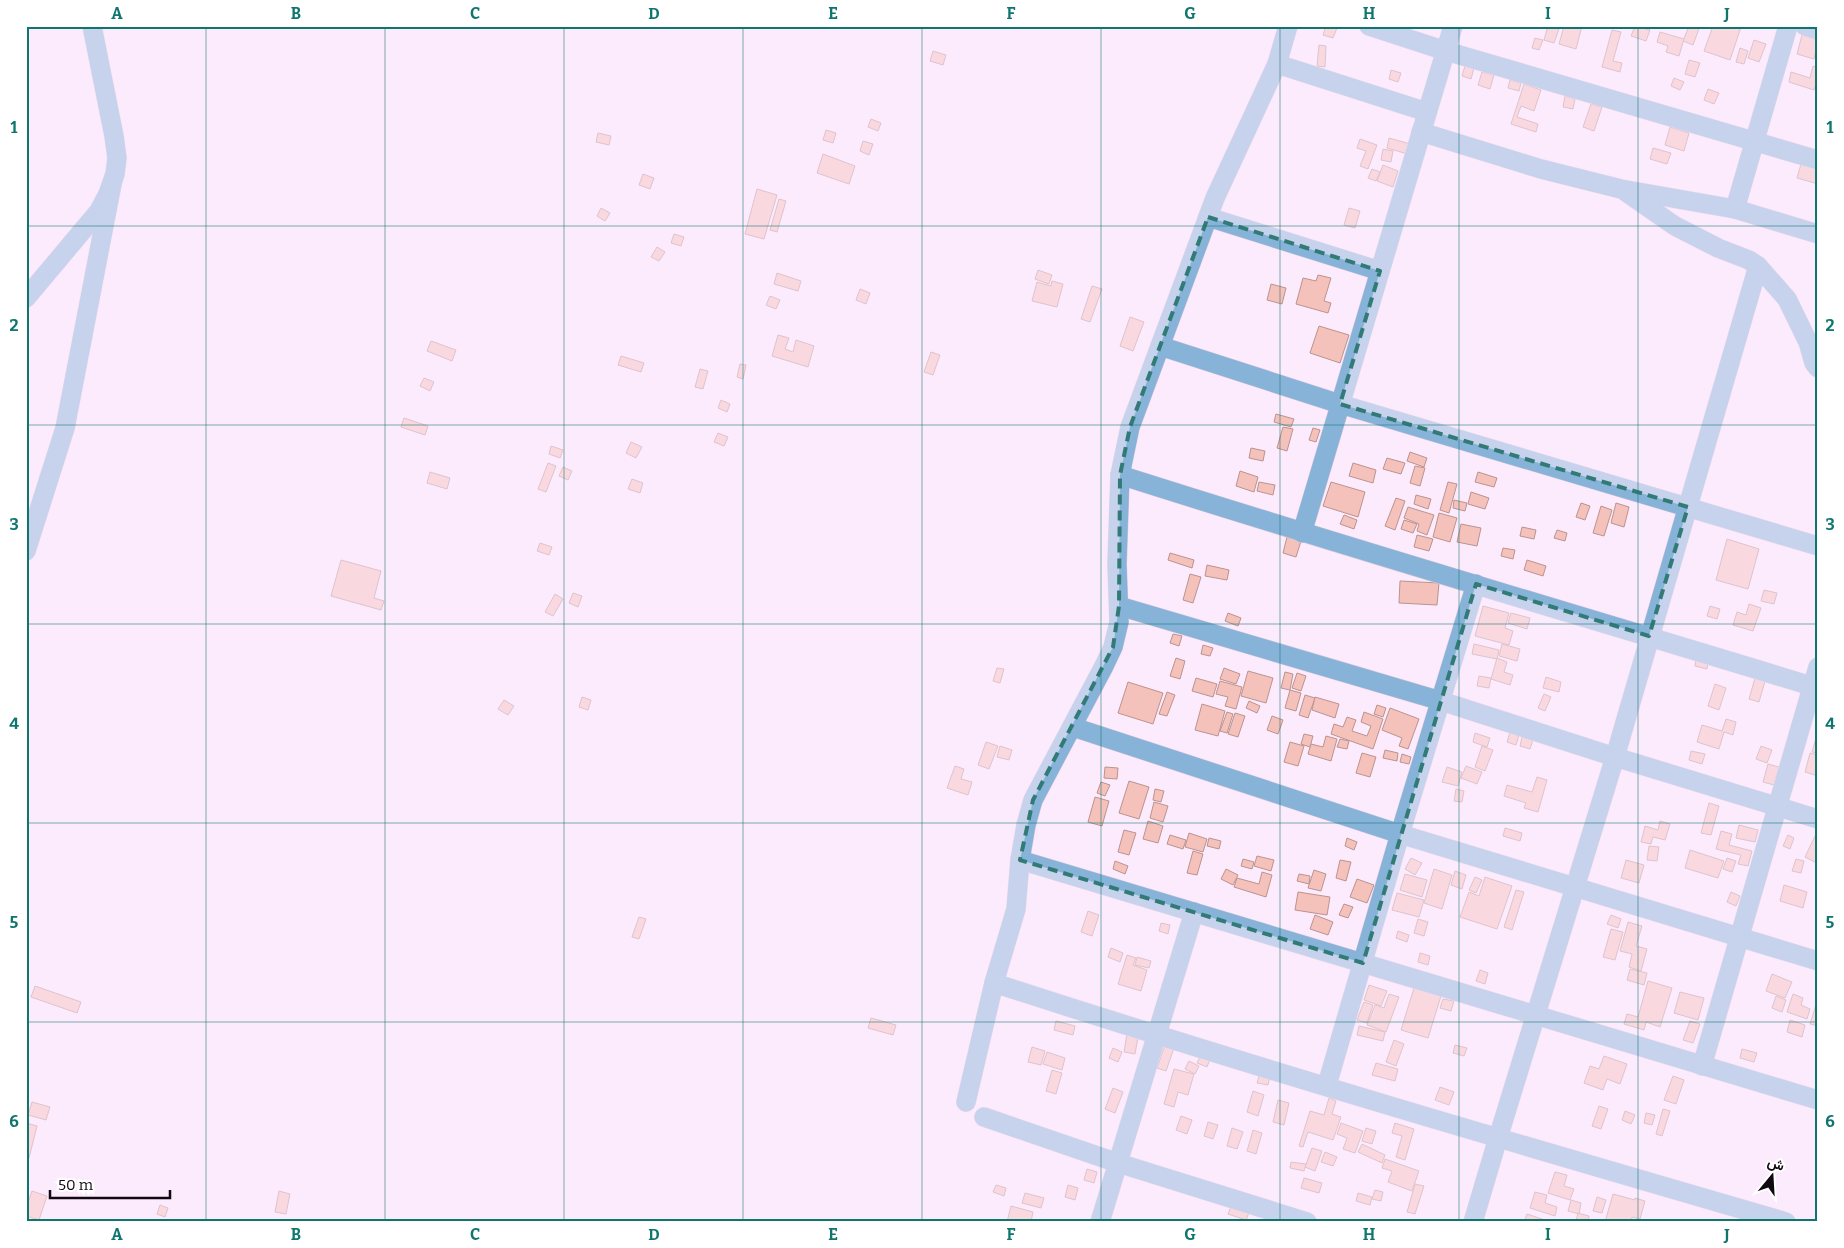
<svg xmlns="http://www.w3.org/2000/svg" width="1844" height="1248" viewBox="0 0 1844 1248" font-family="Bitter,Vazirmatn,serif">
<rect width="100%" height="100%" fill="#fcebfd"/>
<g fill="#f5c1bb" stroke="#bb938f">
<path d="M1326,26L1337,28L1333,38L1323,35Z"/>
<path d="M1548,26H1560L1554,43L1544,40Z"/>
<path d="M1564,26H1582L1576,49L1559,44Z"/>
<path d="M1635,26L1650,30L1646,41L1631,36Z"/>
<path d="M1689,26H1700L1693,45L1683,41Z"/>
<path d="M1713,26L1741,27L1730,60L1704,51Z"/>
<path d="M1612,30L1621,32L1613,61L1622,63L1620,72L1602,67Z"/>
<path d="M1660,32L1684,39L1679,56L1666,52L1668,46L1657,42Z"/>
<path d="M1802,35L1818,40L1814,59L1797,54Z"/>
<path d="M1535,38L1543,40L1539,50L1532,48Z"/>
<path d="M1754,40L1766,44L1759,62L1748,58Z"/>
<path d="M1319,45L1326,46L1325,67L1317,66Z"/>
<path d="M1740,48L1748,51L1744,64L1736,62Z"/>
<path d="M933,51L946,55L943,65L930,61Z"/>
<path d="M1689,60L1700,63L1695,77L1685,74Z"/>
<path d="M1465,66L1474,68L1471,79L1462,76Z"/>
<path d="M1813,66L1818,68V77L1814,90L1789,82L1791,72L1810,78Z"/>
<path d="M1391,70L1401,73L1398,82L1389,79Z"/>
<path d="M1482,72L1494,75L1490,89L1478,85Z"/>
<path d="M1674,78L1684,82L1680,90L1671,86Z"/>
<path d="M1510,80L1521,83L1519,91L1508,88Z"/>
<path d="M1524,84L1541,90L1534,111L1521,106L1517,117L1538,124L1536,132L1511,124Z"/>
<path d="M1708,89L1719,93L1714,104L1704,100Z"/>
<path d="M1565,96L1575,99L1573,109L1563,107Z"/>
<path d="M1591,104L1602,107L1594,131L1583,127Z"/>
<path d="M871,119L881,123L878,131L868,127Z"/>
<path d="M1670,127L1689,133L1684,151L1665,145Z"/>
<path d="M826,130L836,133L833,143L823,140Z"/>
<path d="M598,133L611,136L609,145L596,142Z"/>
<path d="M1389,138L1414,145L1411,155L1387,148Z"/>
<path d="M1360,139L1377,145L1368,169L1360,166L1366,151L1357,148Z"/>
<path d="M863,141L873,144L869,155L860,151Z"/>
<path d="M1653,148L1671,153L1667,164L1650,159Z"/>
<path d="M1383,149L1393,151L1391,162L1381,160Z"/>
<path d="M823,154L855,166L849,184L817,173Z"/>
<path d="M1801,164L1818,169V184L1797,178Z"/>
<path d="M1383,165L1398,171L1393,187L1377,181Z"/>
<path d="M1372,169L1380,172L1376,181L1368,178Z"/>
<path d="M643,174L654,178L650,189L639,185Z"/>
<path d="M757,189L777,195L764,239L745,234Z"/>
<path d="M779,199L786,201L777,232L770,230Z"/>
<path d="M601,208L610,213L605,221L597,216Z"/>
<path d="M1349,208L1360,211L1355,228L1344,225Z"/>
<path d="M674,234L684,237L681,246L671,243Z"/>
<path d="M657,247L665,252L659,261L651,257Z"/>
<path d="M1038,270L1052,275L1049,284L1035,279Z"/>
<path d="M777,273L801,281L798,291L774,284Z"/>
<path d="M1318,275L1331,278L1324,301L1331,303L1328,313L1296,304L1303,278L1316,281Z"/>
<path d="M1052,281L1063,284L1057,307L1032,301L1037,282L1051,286Z"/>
<path d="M1271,284L1286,288L1282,304L1267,300Z"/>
<path d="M1092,286L1102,289L1090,322L1081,319Z"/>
<path d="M860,289L870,293L866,304L856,300Z"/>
<path d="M770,296L780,300L776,309L766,305Z"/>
<path d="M1130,317L1144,322L1133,351L1120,346Z"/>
<path d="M1319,326L1349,335L1340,363L1310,353Z"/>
<path d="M778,335L789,338L785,349L793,352L796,340L814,346L808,367L772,356Z"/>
<path d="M431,341L456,350L452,361L427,351Z"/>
<path d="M931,352L940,355L933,375L924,372Z"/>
<path d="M621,356L644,363L641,372L618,365Z"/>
<path d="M740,364L746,365L743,379L737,377Z"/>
<path d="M700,369L708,371L703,389L695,387Z"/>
<path d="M424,378L434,382L430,391L420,386Z"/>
<path d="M721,400L730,404L727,412L718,408Z"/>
<path d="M1276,414L1294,419L1291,427L1274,422Z"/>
<path d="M404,418L428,426L425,435L401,427Z"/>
<path d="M1283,427L1293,429L1287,451L1277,448Z"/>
<path d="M1313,428L1320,430L1316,442L1309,440Z"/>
<path d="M718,433L728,437L724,446L714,442Z"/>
<path d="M631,442L642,447L636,458L626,453Z"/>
<path d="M551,446L563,450L560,458L549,454Z"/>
<path d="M1251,448L1265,451L1263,461L1249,458Z"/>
<path d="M1410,452L1427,458L1424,467L1407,461Z"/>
<path d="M1387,458L1405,463L1401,474L1383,469Z"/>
<path d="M548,463L556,466L546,492L538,489Z"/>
<path d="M1353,463L1376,470L1373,483L1349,476Z"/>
<path d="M1415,466L1425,468L1420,486L1410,483Z"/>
<path d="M563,467L572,471L568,480L559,476Z"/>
<path d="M1240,471L1258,477L1254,492L1236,486Z"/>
<path d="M430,472L450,478L447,489L427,483Z"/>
<path d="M1478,472L1497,478L1494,487L1475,482Z"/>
<path d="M632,479L643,483L640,493L628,489Z"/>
<path d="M1259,482L1275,485L1273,495L1257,491Z"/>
<path d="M1331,482L1365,492L1358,517L1323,506Z"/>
<path d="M1448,482L1457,484L1449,513L1440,510Z"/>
<path d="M1471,492L1489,498L1485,509L1468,504Z"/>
<path d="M1416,495L1431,499L1428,509L1414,504Z"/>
<path d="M1396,498L1405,501L1395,530L1385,526Z"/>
<path d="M1454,500L1467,503L1465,511L1453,508Z"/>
<path d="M1581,503L1590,506L1585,520L1576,517Z"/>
<path d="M1616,503L1629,507L1624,527L1611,523Z"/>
<path d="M1601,506L1612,510L1604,536L1593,533Z"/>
<path d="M1408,507L1434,515L1427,535L1417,531L1419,524L1404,518Z"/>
<path d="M1439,513L1457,518L1450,542L1433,537Z"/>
<path d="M1344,515L1357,520L1354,529L1340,524Z"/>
<path d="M1404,520L1417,524L1413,533L1401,529Z"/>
<path d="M1461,524L1481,528L1477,546L1457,542Z"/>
<path d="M1522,527L1536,530L1534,539L1520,536Z"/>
<path d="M1557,530L1567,533L1565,541L1554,538Z"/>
<path d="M1417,535L1433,539L1429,551L1414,547Z"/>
<path d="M1287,537L1301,541L1296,557L1283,553Z"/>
<path d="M1727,539L1759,549L1748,589L1716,580Z"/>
<path d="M540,543L552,547L549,555L537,551Z"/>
<path d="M1503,548L1515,550L1513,559L1501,556Z"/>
<path d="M1170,553L1194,560L1192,568L1168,560Z"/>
<path d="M341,560L381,571L374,598L384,601L381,610L331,596Z"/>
<path d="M1527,560L1546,566L1543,576L1524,570Z"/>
<path d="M1207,565L1229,570L1227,580L1205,576Z"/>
<path d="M1190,574L1201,577L1193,603L1183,600Z"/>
<path d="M1400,581L1439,583L1437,605L1399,603Z"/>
<path d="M1764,590L1777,593L1774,604L1761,601Z"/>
<path d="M573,593L582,596L578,607L569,603Z"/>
<path d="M555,594L563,599L553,616L545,612Z"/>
<path d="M1749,604L1761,608L1753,631L1733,625L1737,612L1746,615Z"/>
<path d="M1483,606L1509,613L1505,628L1513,631L1509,645L1475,636Z"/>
<path d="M1710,606L1720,609L1717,619L1707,616Z"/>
<path d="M1228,613L1241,618L1238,626L1225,621Z"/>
<path d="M1511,613L1530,618L1527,629L1508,623Z"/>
<path d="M1173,634L1182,636L1179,646L1170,643Z"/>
<path d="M1474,644L1499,650L1497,659L1472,654Z"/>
<path d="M1502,644L1520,649L1517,661L1499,656Z"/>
<path d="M1203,645L1213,648L1210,656L1201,654Z"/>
<path d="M1176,658L1185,661L1180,679L1170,676Z"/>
<path d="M1497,658L1507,662L1504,672L1513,675L1510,685L1491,679Z"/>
<path d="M1696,659L1708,662L1707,669L1695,666Z"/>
<path d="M997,668L1004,669L1000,683L993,681Z"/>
<path d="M1224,668L1240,674L1236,684L1220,679Z"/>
<path d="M1248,671L1273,678L1266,703L1241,696Z"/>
<path d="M1285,672L1293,674L1290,690L1281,688Z"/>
<path d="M1297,673L1306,676L1301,691L1292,688Z"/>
<path d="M1479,676L1491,678L1489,688L1477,686Z"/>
<path d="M1546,677L1561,682L1559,692L1543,688Z"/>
<path d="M1196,678L1217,684L1213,697L1192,691Z"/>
<path d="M1755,678L1765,681L1759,702L1749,699Z"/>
<path d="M1220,681L1242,687L1236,709L1225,706L1228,697L1216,694Z"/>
<path d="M1128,682L1163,693L1153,724L1118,713Z"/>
<path d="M1715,684L1726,688L1719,710L1708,706Z"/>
<path d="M1290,690L1301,693L1296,711L1285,708Z"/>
<path d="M1167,692L1175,695L1167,716L1159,714Z"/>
<path d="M1544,694L1551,697L1545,711L1538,708Z"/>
<path d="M1305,695L1315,698L1308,718L1299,715Z"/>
<path d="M582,697L591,700L588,710L579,707Z"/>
<path d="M1315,697L1339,704L1335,718L1312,710Z"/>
<path d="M504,700L514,706L508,715L498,709Z"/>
<path d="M1249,701L1260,706L1257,713L1246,708Z"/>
<path d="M1202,704L1225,711L1218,736L1195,730Z"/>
<path d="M1377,705L1386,708L1383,717L1374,714Z"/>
<path d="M1390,708L1419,719L1408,749L1399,746L1402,738L1382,730Z"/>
<path d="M1227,712L1233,714L1227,733L1220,731Z"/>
<path d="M1364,712L1383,719L1373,749L1331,734L1334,724L1343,727L1347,717L1356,720L1352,731L1367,736L1371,726L1361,722Z"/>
<path d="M1235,713L1245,716L1238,737L1228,734Z"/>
<path d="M1272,716L1283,720L1278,734L1267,730Z"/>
<path d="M1726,719L1736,722L1733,735L1724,732L1719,749L1697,742L1702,725L1722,731Z"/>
<path d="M1818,731V753L1812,752Z"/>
<path d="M1510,732L1519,735L1516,745L1507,742Z"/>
<path d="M1475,733L1490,738L1487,747L1473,742Z"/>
<path d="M1304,734L1313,736L1310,747L1301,744Z"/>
<path d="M1326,736L1337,739L1331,761L1308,754L1311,744L1323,747Z"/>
<path d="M1522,737L1533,740L1530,749L1520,746Z"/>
<path d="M1340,739L1349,741L1347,749L1337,747Z"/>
<path d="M986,742L998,746L989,769L978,765Z"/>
<path d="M1290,742L1304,746L1298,766L1284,762Z"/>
<path d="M1000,746L1012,750L1009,760L997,757Z"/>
<path d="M1482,746L1493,750L1485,771L1475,767Z"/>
<path d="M1761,746L1772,750L1767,763L1756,759Z"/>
<path d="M1385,750L1398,753L1397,761L1383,758Z"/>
<path d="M1691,751L1705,754L1702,764L1689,760Z"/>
<path d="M1362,753L1376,757L1370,777L1356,773Z"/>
<path d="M1810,753L1818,755V776L1805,772Z"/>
<path d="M1402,754L1411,757L1409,764L1400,762Z"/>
<path d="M1768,764L1779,767L1774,785L1763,782Z"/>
<path d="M955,766L964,769L961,779L972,782L968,795L947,788Z"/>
<path d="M1466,766L1482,772L1477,784L1461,778Z"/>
<path d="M1105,767L1118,768L1117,779L1104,778Z"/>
<path d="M1447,767L1462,772L1458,786L1442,782Z"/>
<path d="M1537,777L1547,780L1538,812L1524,808L1526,803L1504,796L1507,785L1532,792Z"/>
<path d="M1129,781L1149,787L1139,819L1119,813Z"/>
<path d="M1101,782L1110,785L1105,796L1097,793Z"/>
<path d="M1155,789L1164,791L1161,802L1153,800Z"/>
<path d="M1456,789L1464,791L1462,802L1454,801Z"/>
<path d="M1095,797L1109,801L1102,826L1088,822Z"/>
<path d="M1154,802L1168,806L1163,822L1150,818Z"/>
<path d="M1709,803L1719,806L1711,835L1701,833Z"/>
<path d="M1148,821L1163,826L1158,843L1143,839Z"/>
<path d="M1660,821L1670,824L1665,840L1653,837L1651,844L1641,842L1645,826L1658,830Z"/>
<path d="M1739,825L1758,830L1755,842L1736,838Z"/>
<path d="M1505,828L1522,833L1520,841L1503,836Z"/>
<path d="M1124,830L1136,833L1129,855L1118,852Z"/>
<path d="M1721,831L1732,834L1729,845L1752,851L1748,866L1738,864L1741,855L1716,849Z"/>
<path d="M1189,833L1207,839L1203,852L1185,847Z"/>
<path d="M1170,835L1186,840L1183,849L1167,844Z"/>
<path d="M1788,835L1794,838L1790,849L1783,846Z"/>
<path d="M1815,836L1818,837V855L1815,862L1805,857Z"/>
<path d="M1209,838L1221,841L1219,849L1207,846Z"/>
<path d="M1347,838L1357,842L1354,850L1345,846Z"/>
<path d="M1649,846L1659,847L1657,861L1647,860Z"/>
<path d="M1690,850L1724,861L1718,878L1685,868Z"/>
<path d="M1193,851L1203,854L1197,875L1187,873Z"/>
<path d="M1257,856L1274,860L1271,871L1254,866Z"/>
<path d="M1411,858L1422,863L1415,875L1405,869Z"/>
<path d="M1727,858L1736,861L1732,872L1723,869Z"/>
<path d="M1243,859L1254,862L1252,869L1241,866Z"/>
<path d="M1796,859L1804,861L1801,873L1792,871Z"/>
<path d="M1340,860L1351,862L1346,881L1336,878Z"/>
<path d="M1626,860L1644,865L1639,883L1621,878Z"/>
<path d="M1115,861L1128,866L1125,874L1113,869Z"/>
<path d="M1226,869L1238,875L1233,885L1221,879Z"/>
<path d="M1434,869L1452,875L1442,909L1424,903Z"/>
<path d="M1314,870L1326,874L1321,891L1308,888Z"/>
<path d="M1455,871L1466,875L1462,889L1451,885Z"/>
<path d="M1262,872L1272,875L1266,897L1234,887L1237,878L1259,884Z"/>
<path d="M1299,874L1310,876L1309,884L1297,881Z"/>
<path d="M1405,874L1427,880L1422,897L1400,890Z"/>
<path d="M1475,877L1482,880L1476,893L1469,890Z"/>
<path d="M1485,877L1512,886L1497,929L1460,917L1469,892L1479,896Z"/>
<path d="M1357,879L1374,885L1367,903L1350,897Z"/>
<path d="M1784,885L1807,892L1803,908L1780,901Z"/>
<path d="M1516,890L1524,892L1512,930L1504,927Z"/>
<path d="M1298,892L1330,897L1327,915L1295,910Z"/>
<path d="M1731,892L1740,896L1736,906L1727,902Z"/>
<path d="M1397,893L1424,900L1419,917L1392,910Z"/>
<path d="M1344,904L1353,907L1348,918L1339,915Z"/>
<path d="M1088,911L1099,915L1092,936L1081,932Z"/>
<path d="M1315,915L1333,922L1328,935L1310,929Z"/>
<path d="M1611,915L1621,919L1618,928L1607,924Z"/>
<path d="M639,917L646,919L639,939L632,937Z"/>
<path d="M1418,919L1428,922L1424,936L1414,933Z"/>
<path d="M1628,922L1642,926L1636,946L1647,949L1641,971L1629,967L1632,954L1620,951Z"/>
<path d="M1161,923L1170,925L1168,934L1159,931Z"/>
<path d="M1611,929L1623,932L1615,960L1603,957Z"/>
<path d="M1398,931L1409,935L1407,942L1396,938Z"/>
<path d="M1111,948L1123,953L1120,962L1108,957Z"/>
<path d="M1420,953L1430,956L1428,965L1418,962Z"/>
<path d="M1127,955L1136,958L1133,965L1147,970L1141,991L1118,984Z"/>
<path d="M1137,957L1151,961L1149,968L1135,965Z"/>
<path d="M1630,969L1647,973L1644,985L1627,980Z"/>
<path d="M1480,970L1488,973L1485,984L1476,981Z"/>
<path d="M1772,974L1792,982L1785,998L1766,991Z"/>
<path d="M1648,981L1672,988L1660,1027L1646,1022L1644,1030L1624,1024L1627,1014L1638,1017Z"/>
<path d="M1369,985L1387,991L1381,1006L1364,1000Z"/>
<path d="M35,986L81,1002L77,1013L31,997Z"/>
<path d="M1414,988L1441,996L1428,1038L1401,1030Z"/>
<path d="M1680,992L1704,998L1698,1020L1674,1013Z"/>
<path d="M1389,994L1399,997L1386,1032L1367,1025L1375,1005L1384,1008Z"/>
<path d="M1793,994L1803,998L1801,1005L1810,1009L1807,1019L1787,1012Z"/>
<path d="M1776,996L1786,1000L1782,1012L1772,1008Z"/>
<path d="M1818,998V1026L1810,1024Z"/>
<path d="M1443,999L1454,1001L1451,1011L1440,1008Z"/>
<path d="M1364,1002L1373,1005L1367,1023L1357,1020Z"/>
<path d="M871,1018L896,1025L893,1035L868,1028Z"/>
<path d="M1790,1020L1805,1025L1802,1037L1787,1032Z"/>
<path d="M1056,1021L1075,1026L1073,1035L1054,1030Z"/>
<path d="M1690,1021L1700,1024L1693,1043L1683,1040Z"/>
<path d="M1359,1026L1385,1032L1383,1041L1357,1035Z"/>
<path d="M1127,1034L1138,1037L1135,1054L1124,1052Z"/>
<path d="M1394,1040L1404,1044L1396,1066L1386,1062Z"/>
<path d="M1165,1045L1174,1048L1166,1071L1157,1068Z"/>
<path d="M1455,1045L1467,1048L1464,1056L1453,1053Z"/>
<path d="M1032,1047L1045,1051L1041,1065L1028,1062Z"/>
<path d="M1113,1048L1122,1052L1118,1062L1109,1058Z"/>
<path d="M1742,1049L1757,1053L1754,1062L1740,1058Z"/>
<path d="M1047,1052L1065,1058L1062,1070L1043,1064Z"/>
<path d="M1201,1055L1210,1059L1207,1067L1197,1063Z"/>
<path d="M1604,1056L1627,1064L1620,1084L1607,1079L1603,1090L1584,1083L1590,1066L1599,1069Z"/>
<path d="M1189,1061L1199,1066L1195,1074L1185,1069Z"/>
<path d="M1376,1063L1398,1069L1395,1081L1372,1075Z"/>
<path d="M1174,1069L1194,1074L1188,1095L1178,1092L1174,1107L1164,1104Z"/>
<path d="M1052,1070L1062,1073L1056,1094L1046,1091Z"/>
<path d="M1260,1073L1270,1075L1268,1085L1257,1083Z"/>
<path d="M1673,1076L1684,1080L1676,1104L1664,1100Z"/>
<path d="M1440,1087L1454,1092L1449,1105L1435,1100Z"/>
<path d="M1113,1088L1123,1092L1115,1113L1105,1109Z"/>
<path d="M1253,1091L1264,1095L1258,1116L1247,1112Z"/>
<path d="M1329,1098L1336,1101L1332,1114L1341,1117L1333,1140L1308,1132L1303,1147L1299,1146L1310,1111L1324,1115Z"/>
<path d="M1278,1100L1289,1103L1284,1125L1273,1122Z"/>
<path d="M32,1102L50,1107L46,1120L28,1115Z"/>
<path d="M1599,1106L1608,1109L1601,1129L1592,1126Z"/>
<path d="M1663,1109L1670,1111L1662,1136L1656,1134Z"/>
<path d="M1625,1111L1635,1115L1631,1124L1622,1120Z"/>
<path d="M1646,1113L1655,1115L1652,1125L1644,1123Z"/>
<path d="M1181,1116L1192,1120L1187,1134L1176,1130Z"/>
<path d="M1208,1122L1218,1125L1213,1139L1204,1136Z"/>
<path d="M26,1123L37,1126L29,1158L26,1157Z"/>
<path d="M1341,1123L1363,1131L1355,1153L1343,1149L1347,1138L1337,1134Z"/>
<path d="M1395,1123L1414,1129L1405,1160L1396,1157L1402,1136L1392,1133Z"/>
<path d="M1232,1128L1243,1132L1237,1149L1227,1146Z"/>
<path d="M1366,1128L1376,1131L1372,1144L1362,1141Z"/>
<path d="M1253,1130L1262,1133L1256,1154L1247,1151Z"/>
<path d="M1362,1144L1385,1155L1382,1163L1358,1152Z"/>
<path d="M1312,1148L1322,1151L1315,1171L1305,1167Z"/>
<path d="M1325,1152L1337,1157L1333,1166L1321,1162Z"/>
<path d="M1385,1159L1419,1171L1412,1191L1388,1182L1392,1171L1382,1168Z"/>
<path d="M1291,1162L1306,1164L1304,1171L1290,1168Z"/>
<path d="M1087,1169L1097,1172L1094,1183L1084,1180Z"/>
<path d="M1555,1172L1567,1175L1564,1186L1574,1189L1570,1200L1548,1193Z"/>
<path d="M1304,1178L1322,1183L1319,1193L1301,1188Z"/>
<path d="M1415,1184L1424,1186L1415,1214L1407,1212Z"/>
<path d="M996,1185L1006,1188L1004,1196L993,1192Z"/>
<path d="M1068,1185L1078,1188L1075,1200L1065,1197Z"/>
<path d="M1375,1190L1383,1192L1381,1201L1372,1199Z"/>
<path d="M32,1191L47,1196L39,1220L26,1216V1208Z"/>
<path d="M279,1191L290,1194L286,1214L275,1212Z"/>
<path d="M1535,1192L1547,1195L1545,1203L1557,1207L1555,1216L1530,1208Z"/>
<path d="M1025,1193L1044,1198L1041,1208L1022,1203Z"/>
<path d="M1358,1193L1372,1197L1370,1205L1356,1201Z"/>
<path d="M1613,1194L1635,1200V1198L1645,1201L1640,1219L1632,1217L1631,1222H1605Z"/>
<path d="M1597,1197L1606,1200L1602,1213L1593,1211Z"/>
<path d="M1571,1200L1581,1203L1579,1214L1568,1211Z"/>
<path d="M1232,1204L1250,1210L1246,1220L1228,1214Z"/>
<path d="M160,1205L168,1208L165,1217L157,1214Z"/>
<path d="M1011,1206L1033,1212L1031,1222H1007Z"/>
<path d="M1578,1213L1589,1216L1588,1222L1576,1221Z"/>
<path d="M1527,1214L1551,1222H1524Z"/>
</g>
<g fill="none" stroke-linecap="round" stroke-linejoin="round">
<defs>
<g id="minor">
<path d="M1369,26L1446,51L1818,160"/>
<path d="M1805,26L1818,30"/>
<path d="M1277,64L1427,112"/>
<path d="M1421,132L1541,169L1621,189L1735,209L1818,234"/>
<path d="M1626,192L1675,226L1718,248L1749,260L1758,266L1787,299L1808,342L1814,363L1818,368"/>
<path d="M1735,209L1788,26"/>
<path d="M1208,217L1380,271"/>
<path d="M26,298L99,211L108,194L115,174L117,158L114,136L92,26"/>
<path d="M1160,346L1340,404L1818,546"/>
<path d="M1120,475C1352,549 1585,617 1818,688"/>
<path d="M1302,533L1453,26"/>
<path d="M26,551L65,428L112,184"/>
<path d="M1119,606L1441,701L1615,757L1818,819"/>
<path d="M1073,727L1400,834L1818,961"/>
<path d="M1020,860L1818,1100"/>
<path d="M994,983C1256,1068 1521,1145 1786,1222"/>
<path d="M1702,1066L1818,667"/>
<path d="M1327,1085L1400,834L1476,584"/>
<path d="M966,1102L994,983L1016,909L1020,860L1026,825L1033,800L1104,666L1113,647L1119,622L1117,564L1120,475L1130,427L1215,198L1277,64L1288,26"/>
<path d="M984,1117L1118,1163L1307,1222"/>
<path d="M1100,1222L1194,912"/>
<path d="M1473,1222L1498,1138L1615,757L1758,266"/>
</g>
</defs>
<use href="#minor" stroke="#d6c7d7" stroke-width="20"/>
<use href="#minor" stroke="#87b3d9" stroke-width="19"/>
</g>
<path d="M0 0H1844V1248H0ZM1208,217L1380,271L1340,404L1688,507L1649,636L1476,584L1363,963L1020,860L1033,800L1113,647L1119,606L1120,475L1130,427Z" fill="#fcebfd" fill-opacity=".55" fill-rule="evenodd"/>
<path fill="none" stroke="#317a75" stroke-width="4" stroke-dasharray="10 6" stroke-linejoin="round" d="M1208,217L1380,271L1340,404L1688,507L1649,636L1476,584L1363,963L1020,860L1033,800L1113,647L1119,606L1120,475L1130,427Z"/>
<path fill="none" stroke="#0f766e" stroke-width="1" stroke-opacity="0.55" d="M206,26V1222M385,26V1222M564,26V1222M743,26V1222M922,26V1222M1101,26V1222M1280,26V1222M1459,26V1222M1638,26V1222M26,226H1818M26,425H1818M26,624H1818M26,823H1818M26,1022H1818"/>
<rect width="1844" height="1248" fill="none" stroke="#ffffff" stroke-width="55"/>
<g transform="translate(1772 1176) rotate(18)" stroke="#ffffff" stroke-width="4" paint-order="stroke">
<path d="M0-4L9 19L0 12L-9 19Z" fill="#110811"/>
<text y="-8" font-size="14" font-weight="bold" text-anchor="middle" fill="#110811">ش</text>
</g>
<path d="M50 1190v8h120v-8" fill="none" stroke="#110811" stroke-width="2.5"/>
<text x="58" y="1190" font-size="15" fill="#110811" stroke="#ffffff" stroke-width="4" paint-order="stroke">50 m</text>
<rect x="28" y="28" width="1788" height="1192" fill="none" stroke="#0f766e" stroke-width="2"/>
<g font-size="16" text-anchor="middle" font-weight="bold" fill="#0f766e">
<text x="117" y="19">A</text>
<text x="296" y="19">B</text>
<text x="475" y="19">C</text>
<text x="654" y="19">D</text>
<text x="833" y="19">E</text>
<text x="1011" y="19">F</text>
<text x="1190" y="19">G</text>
<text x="1369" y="19">H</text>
<text x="1548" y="19">I</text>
<text x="1727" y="19">J</text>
<text x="14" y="133">1</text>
<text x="1830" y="133">1</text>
<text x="14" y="331">2</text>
<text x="1830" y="331">2</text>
<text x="14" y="530">3</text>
<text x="1830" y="530">3</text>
<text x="14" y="729">4</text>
<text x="1830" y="729">4</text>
<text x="14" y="928">5</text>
<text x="1830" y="928">5</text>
<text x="14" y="1127">6</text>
<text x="1830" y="1127">6</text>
<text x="117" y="1240">A</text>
<text x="296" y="1240">B</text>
<text x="475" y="1240">C</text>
<text x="654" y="1240">D</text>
<text x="833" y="1240">E</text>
<text x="1011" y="1240">F</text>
<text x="1190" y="1240">G</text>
<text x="1369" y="1240">H</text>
<text x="1548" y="1240">I</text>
<text x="1727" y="1240">J</text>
</g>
</svg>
